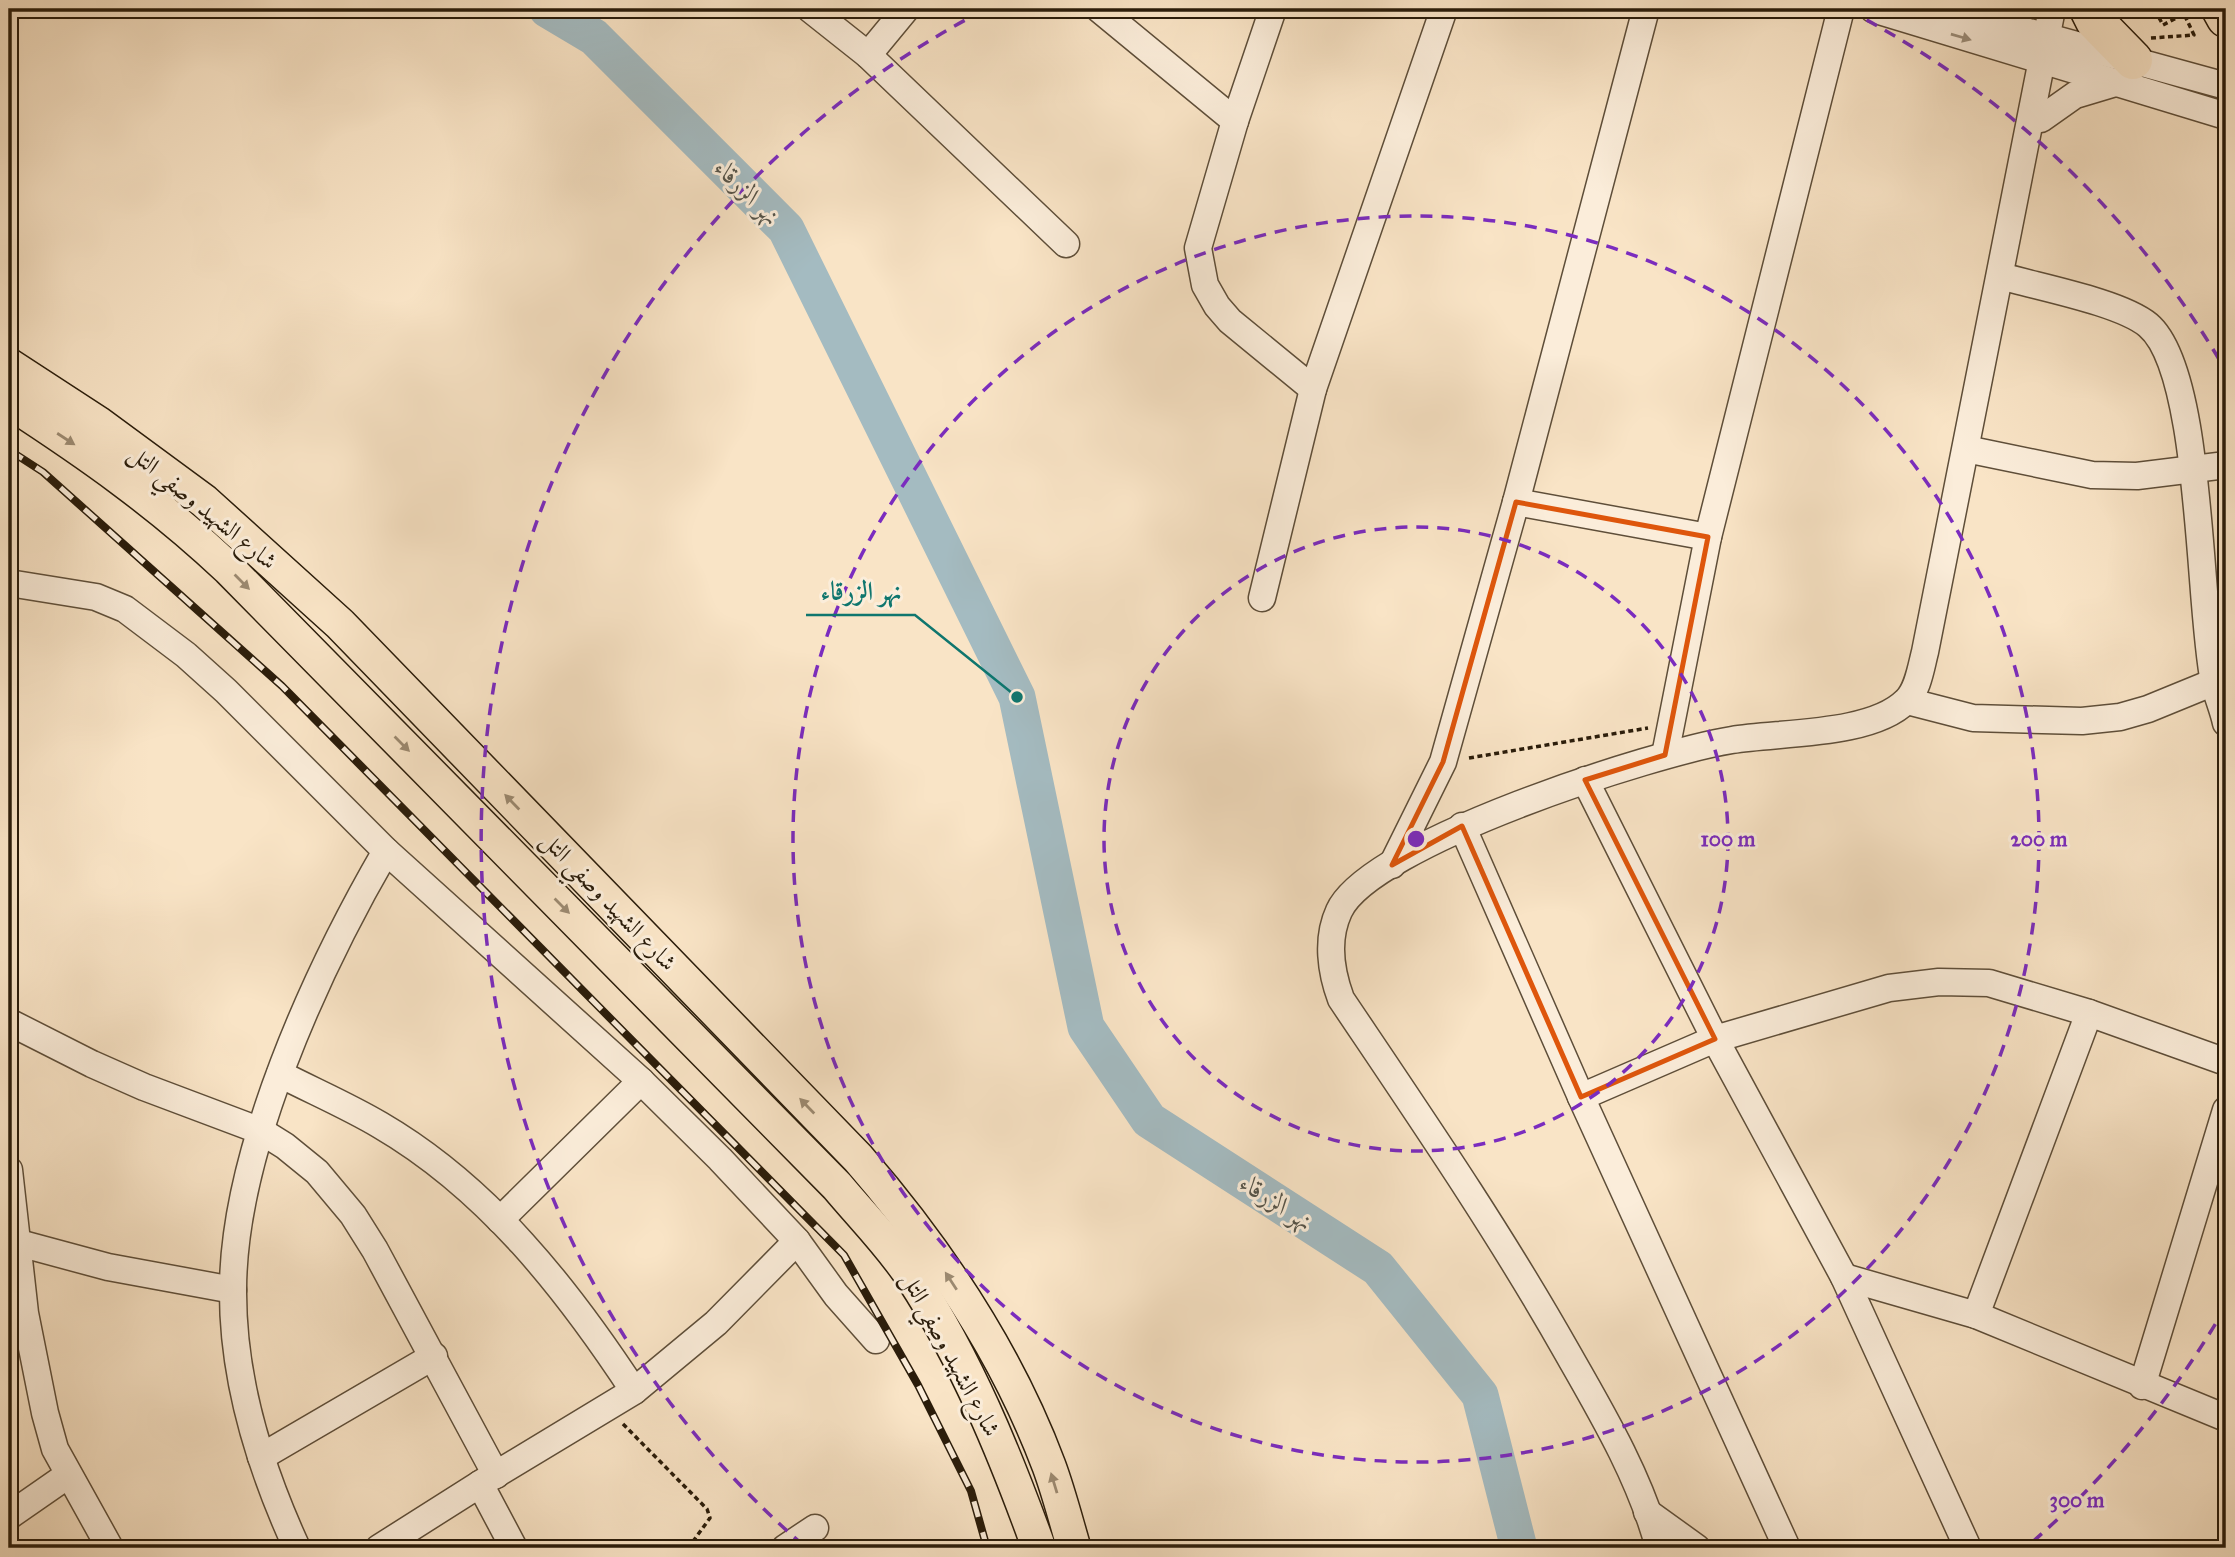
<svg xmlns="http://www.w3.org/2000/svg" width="2235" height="1557" viewBox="0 0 2235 1557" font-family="'IM FELL Great Primer',Amiri,serif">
<rect width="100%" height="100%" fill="#f9e4c6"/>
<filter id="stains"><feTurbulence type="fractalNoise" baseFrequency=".00286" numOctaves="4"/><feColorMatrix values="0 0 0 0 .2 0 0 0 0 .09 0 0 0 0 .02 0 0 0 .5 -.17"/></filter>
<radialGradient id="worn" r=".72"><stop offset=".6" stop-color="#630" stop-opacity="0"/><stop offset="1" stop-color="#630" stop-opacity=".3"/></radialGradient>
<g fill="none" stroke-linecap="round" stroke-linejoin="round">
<path stroke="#a4bbc1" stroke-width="37" d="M547,9L594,37L786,229L1017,697L1086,1027L1149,1120L1378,1268L1480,1395L1519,1548"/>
<defs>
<g id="minor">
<path d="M810,9L868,55L1066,244"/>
<path d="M1099,9L1235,121"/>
<path d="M1273,9L1235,121L1198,248L1205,285L1217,306L1230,321L1313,389"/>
<path d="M1873,9L2226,116"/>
<path d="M1945,9L2226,86"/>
<path d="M868,55L906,9"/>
<path d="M2041,119L2075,95L2115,83"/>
<path d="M2001,276C2038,287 2120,302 2148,325C2203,371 2198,606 2214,682C2217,696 2223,709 2226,723"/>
<path d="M1966,449L2092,475L2137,476L2226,465"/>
<path d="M1516,502L1708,537"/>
<path d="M9,583L96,597L125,609L186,655L226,691L386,851L641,1081L720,1159L797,1241L836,1295L876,1340"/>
<path d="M1262,598L1313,389L1444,9"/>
<path d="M1907,701L1973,718L2082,721L2120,717L2148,709L2214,682"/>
<path d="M1665,755L1708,537L1841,9"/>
<path d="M1585,780L1715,1039L1844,1277L1968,1548"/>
<path d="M1462,826L1581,1097L1787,1548"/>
<path d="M1392,865L1443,762L1516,502L1646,9"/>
<path d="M9,1022L92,1064L144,1087L261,1131L285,1146L317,1172L353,1215L375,1250L496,1475"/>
<path d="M280,1074C313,1091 348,1106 380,1125C488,1188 567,1289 634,1391"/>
<path d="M1581,1097L1715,1039L1889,988L1939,982L1989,983L2089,1013L2226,1062"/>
<path d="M9,1170L25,1313L45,1413L55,1449L110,1548"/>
<path d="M500,1220L641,1081"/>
<path d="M19,1243L108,1267L233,1290"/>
<path d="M1844,1277L1976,1315L2226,1418"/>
<path d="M1976,1315L2089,1013"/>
<path d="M2142,1386L2226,1110"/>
<path d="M261,1457L434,1356"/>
<path d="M1647,1512L1697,1548"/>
<path d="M9,1516L68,1475"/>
<path d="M297,1548C260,1468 233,1382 233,1293C232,1153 317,970 386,851"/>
<path d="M379,1548L480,1484"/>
<path d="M514,1548L480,1484L634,1391L716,1323L797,1241"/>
<path d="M785,1548L815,1528"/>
<path d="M1659,1548C1641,1479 1602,1413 1567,1352C1498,1230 1419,1115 1341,999C1331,972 1326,939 1339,911C1370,843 1656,752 1732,740C1779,732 1871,736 1906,701C1918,690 1921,667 1925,652L2052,9"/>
</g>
<g id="major">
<path d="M9,365L98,423L204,501L340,624L858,1158C936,1248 1007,1354 1049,1466C1059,1493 1066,1521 1074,1548"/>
<path d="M9,402C89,454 159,503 229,569L837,1186C862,1216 891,1245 912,1277C967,1361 1005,1454 1039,1548"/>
</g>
<g id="highway">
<path d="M2089,9L2095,21L2133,60"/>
<path d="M2221,9L2226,18"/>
</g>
</defs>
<use href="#minor" stroke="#5e4e39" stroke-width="29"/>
<use href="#major" stroke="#2a1c0a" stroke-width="36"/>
<use href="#highway" stroke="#2a1c0a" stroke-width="41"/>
<g stroke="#2a1c0a" stroke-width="3.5" stroke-dasharray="5 3.5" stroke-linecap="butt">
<path d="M2151,38L2194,35L2184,14L2163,25L2157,14L2167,9"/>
<path d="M1469,758L1648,728"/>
<path d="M623,1424L707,1509L710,1518L694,1540L697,1548"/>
</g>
<use href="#minor" stroke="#fbedda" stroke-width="26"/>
<use href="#major" stroke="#f9e4c6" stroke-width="33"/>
<use href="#highway" stroke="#f9e4c6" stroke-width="38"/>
<defs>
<path id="rail" d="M9,450L43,472L282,686L844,1255L918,1385L971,1491L987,1548"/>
</defs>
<use href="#rail" stroke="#2a1c0a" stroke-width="8"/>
<use href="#rail" stroke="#fbedda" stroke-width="5" stroke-dasharray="16" stroke-linecap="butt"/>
</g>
<defs><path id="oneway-solid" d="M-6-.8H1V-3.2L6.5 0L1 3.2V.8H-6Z" transform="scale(1.75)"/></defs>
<use fill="#9d8f7c" href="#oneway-solid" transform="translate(1961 37) rotate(16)"/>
<g fill="#9c8a71">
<use href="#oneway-solid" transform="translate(66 439) rotate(33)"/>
<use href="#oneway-solid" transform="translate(242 582) rotate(45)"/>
<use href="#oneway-solid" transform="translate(402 744) rotate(45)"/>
<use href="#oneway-solid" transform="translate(512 802) rotate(-134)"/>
<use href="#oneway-solid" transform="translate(562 906) rotate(45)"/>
<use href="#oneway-solid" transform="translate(807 1106) rotate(-134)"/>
<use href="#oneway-solid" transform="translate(951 1281) rotate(-123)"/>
<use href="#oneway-solid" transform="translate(1054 1483) rotate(-107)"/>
</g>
<path fill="none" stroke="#de560c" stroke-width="5" stroke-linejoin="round" d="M1516,502L1708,537L1665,755L1585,780L1715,1039L1581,1097L1462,826L1392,865L1443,762Z"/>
<g fill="none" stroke="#7b2cbf" stroke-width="3.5" stroke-dasharray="12 9">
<circle cx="1416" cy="839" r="312"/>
<circle cx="1416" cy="839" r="623"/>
<path d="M2226 1306A935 935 0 0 1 2029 1545M803 1545A935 935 0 0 1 984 10M1848 10A935 935 0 0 1 2226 371"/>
</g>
<g text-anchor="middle" stroke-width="6" stroke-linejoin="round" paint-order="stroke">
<g font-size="24" fill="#2a1c0a" stroke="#fbedda">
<text transform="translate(203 507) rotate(39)" y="8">شارع الشهيد وصفي التل</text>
<text transform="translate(609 901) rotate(46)" y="8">شارع الشهيد وصفي التل</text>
<text transform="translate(951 1354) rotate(62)" y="8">شارع الشهيد وصفي التل</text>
</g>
<g font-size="26" font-style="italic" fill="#55544a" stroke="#fbedda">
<text transform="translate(748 192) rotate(45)" y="9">نهر الزرقاء</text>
<text transform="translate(1277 1202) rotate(33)" y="9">نهر الزرقاء</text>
</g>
</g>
<circle cx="1416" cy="839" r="10" fill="#7b2cbf" stroke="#fbedda" stroke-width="3.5"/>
<g font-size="21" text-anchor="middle" font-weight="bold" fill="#7b2cbf" stroke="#fbedda" stroke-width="6" stroke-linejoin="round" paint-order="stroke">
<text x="1728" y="846">100 m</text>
<text x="2039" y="846">200 m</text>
<text x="2077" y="1507">300 m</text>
</g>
<path fill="none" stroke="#0f766e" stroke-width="2.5" d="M1017 697L915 615H806"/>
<circle fill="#0f766e" stroke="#fbedda" stroke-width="2.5" cx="1017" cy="697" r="7"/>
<g font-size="26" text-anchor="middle" font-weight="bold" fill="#0f766e" stroke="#fbedda" stroke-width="6" stroke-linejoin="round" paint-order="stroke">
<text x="861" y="600">نهر الزرقاء</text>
</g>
<rect width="2235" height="1557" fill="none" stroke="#f9e4c6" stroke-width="35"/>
<rect x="10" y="10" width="2214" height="1536" fill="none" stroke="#2a1c0a" stroke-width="3.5"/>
<rect x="18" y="18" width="2200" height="1522" fill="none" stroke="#2a1c0a" stroke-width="2"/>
<rect width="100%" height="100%" filter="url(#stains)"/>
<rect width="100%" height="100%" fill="url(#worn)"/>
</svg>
